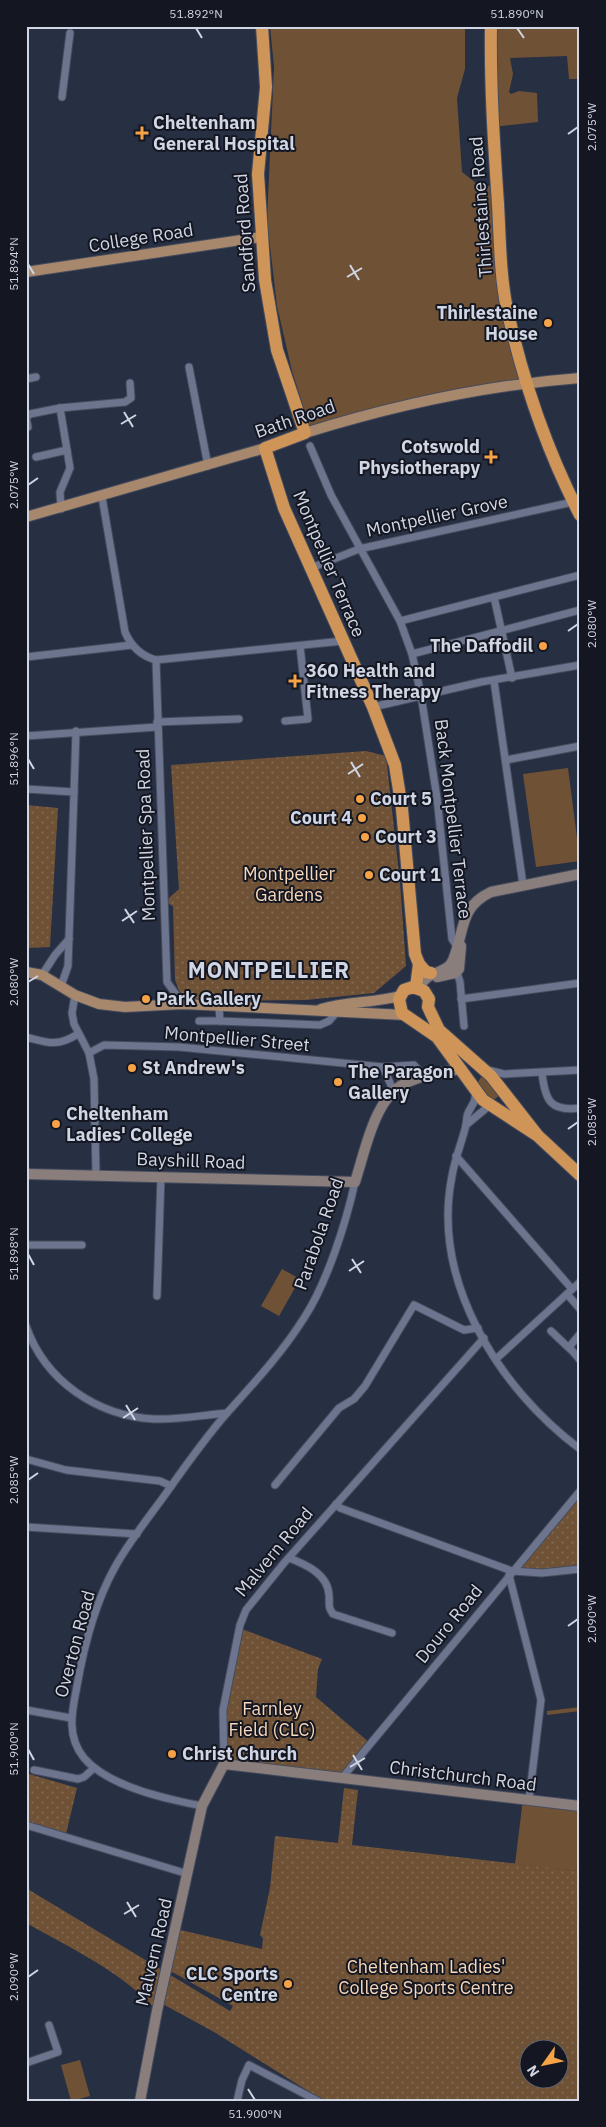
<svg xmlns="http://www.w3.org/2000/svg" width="606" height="2127" viewBox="0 0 606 2127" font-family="'IBM Plex Sans',sans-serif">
<defs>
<pattern id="park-dots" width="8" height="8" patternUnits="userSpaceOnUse" patternTransform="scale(1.25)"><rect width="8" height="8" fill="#6f5236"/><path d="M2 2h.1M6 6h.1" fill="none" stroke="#826a53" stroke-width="1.8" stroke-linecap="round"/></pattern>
</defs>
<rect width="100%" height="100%" fill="#272f43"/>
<g fill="#6f5236">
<path d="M270,26H465V69L457,98L462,172L481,187L496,185L502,276L525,383L361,416L348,415L310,428L292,371L277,306L267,220L274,67Z"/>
<path d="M491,26H580V79H569L567,56L510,58L513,74L509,92L511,94L519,91L537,93L538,122L493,127Z"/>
<path d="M568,768L580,861L536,867L523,774Z"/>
<path d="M412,1070L416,1074L400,1082L395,1079L396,1072Z"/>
<path d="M481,1077L485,1078L500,1095L491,1102L477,1084Z"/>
<path d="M282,1269L300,1279L279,1316L261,1306Z"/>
<path d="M580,1707V1711L547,1715V1711Z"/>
<path d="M523,1799L580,1806V1871L515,1864Z"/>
<path d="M80,2060L90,2096L71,2101L61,2065Z"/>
</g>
<g fill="url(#park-dots)" fill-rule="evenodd">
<path d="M366,751L386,756L400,882L406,966L374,993L306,1000L191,1001L180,993L175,980L173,906L167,903L169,898L179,889L171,765Z"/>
<path d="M26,805L58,808L50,947L26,948Z"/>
<path d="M580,1491V1569L512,1571Z"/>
<path d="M239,1628L322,1659L318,1669L316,1697L370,1743L342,1778L224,1764L222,1733Z"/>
<path d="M26,1773L77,1788L65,1838L26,1825Z"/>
<path d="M344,1788L358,1790L352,1845L580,1871V2101H324L214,2032L159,2002L157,2011C121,1971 72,1949 26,1923V1888L230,2011L233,2006L167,1969L176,1929L262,1949L263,1938L260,1935L270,1888L275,1836L338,1843ZM528,2050H558V2080H528Z"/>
</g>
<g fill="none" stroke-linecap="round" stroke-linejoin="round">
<defs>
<g id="street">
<path d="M62,97L70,33"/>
<path d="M189,367L208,466"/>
<path d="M26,379L36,377"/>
<path d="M60,408L70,468L60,492L61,509"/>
<path d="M28,427L26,418L30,414L60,408L125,402L131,398L130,383"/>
<path d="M310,446L331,495L400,621L412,654L421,695L437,798L452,939L456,945L460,946"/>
<path d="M36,457L67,450"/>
<path d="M102,497L125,632C131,646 141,656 156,660L343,641"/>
<path d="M311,568L359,549L573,502"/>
<path d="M494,597L512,678"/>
<path d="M400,621L580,575"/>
<path d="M412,654L580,610"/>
<path d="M26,657L132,645"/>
<path d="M156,660L167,982L183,1004"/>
<path d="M494,681L523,885"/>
<path d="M373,707L481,682L580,665"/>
<path d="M285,721L308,719L300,646"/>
<path d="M157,722L239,719"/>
<path d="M26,736L157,727"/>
<path d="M506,760L580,746"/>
<path d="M26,789L74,792L68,966L61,986"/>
<path d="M74,792L76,731"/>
<path d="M456,969L460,982L464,1026"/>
<path d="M42,975L55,955L69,939"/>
<path d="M75,995L72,1013L74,1024L89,1053L94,1079L96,1175"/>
<path d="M461,999L580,983"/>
<path d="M219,1006L220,1021L320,1025L329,1021L336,1013"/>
<path d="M199,1021H220"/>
<path d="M26,1037C49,1043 57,1047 78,1034"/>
<path d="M89,1053L104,1045L179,1047L383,1067L414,1065L425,1077"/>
<path d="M383,1067L394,1092"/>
<path d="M488,1070L504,1074L580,1070"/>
<path d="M542,1073C545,1100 550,1112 580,1108"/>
<path d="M475,1093C477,1101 471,1106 468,1113C466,1117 467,1121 466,1125C462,1142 455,1158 452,1176C431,1280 498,1388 580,1449"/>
<path d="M466,1125L490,1105"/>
<path d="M456,1156L572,1289"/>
<path d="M26,1245H82"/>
<path d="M567,1294L580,1309"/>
<path d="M157,1296L161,1176"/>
<path d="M26,1326C45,1381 97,1416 154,1419C179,1420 203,1415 227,1413C254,1383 282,1353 304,1318C327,1283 346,1223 355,1182"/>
<path d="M551,1331L570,1349"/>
<path d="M580,1334L569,1347L580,1360"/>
<path d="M496,1359L580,1282"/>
<path d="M26,1459L66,1470L160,1481L171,1486"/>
<path d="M275,1485L339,1408L354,1399L365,1386L414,1305L464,1330L478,1328"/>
<path d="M336,1504L340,1508L512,1571L542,1573L580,1569"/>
<path d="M26,1527L137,1534"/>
<path d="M289,1558C305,1564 328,1574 329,1595C330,1603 327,1606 333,1614L392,1633"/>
<path d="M509,1575L541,1700L529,1800"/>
<path d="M26,1710L71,1718"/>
<path d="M224,1764L223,1710L240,1625L246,1610L284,1563L484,1338"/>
<path d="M34,1770L78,1779L84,1777L94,1768"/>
<path d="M342,1778L580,1491"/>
<path d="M202,1806C167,1799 109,1787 84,1758C66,1736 72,1711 77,1686C84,1645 95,1603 115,1567C130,1540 150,1516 167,1492C186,1465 205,1438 227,1413"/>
<path d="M26,1825L188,1874"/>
<path d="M26,2063L58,2052L49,2025"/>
<path d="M237,2101L242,2080L249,2065L318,2101"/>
</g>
<g id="secondary">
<path d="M437,977L455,973L459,969L461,946"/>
<path d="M419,988C427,969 447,975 453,960C465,931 459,907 491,892L580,874"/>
<path d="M26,1174L355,1182C365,1152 374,1099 404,1084C421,1075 441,1073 460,1069"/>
<path d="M140,2101L157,2011L202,1806L224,1764L580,1806"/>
</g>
<g id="primary">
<path d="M26,272L261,237"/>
<path d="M305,433C395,405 486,385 580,378"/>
<path d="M26,517L265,448"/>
<path d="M26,972L42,975L75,995L99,1004L125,1007L183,1004L405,1015"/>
<path d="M321,1009C347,1001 374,1003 400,996"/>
</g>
<g id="highway">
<path d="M262,26L266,87L258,174L265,280L277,350L305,433L265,448L284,508L373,707L395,765L402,809L415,954L419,964L416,987"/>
<path d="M491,26C490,85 494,145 498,204C500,239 500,275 507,309C523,381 546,449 580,515"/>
<path d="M419,964L426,972L431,973"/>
<path d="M538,1136L491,1076L439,1030L428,1007L429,999L424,991L413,987L404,990L399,999L402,1013L437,1037L483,1100L538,1136L580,1175"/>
</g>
</defs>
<use href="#street" stroke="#464c5d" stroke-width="9"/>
<use href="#secondary" stroke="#464c5d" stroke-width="12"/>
<use href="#primary" stroke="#464c5d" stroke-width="12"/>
<use href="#highway" stroke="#464c5d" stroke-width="14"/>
<use href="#street" stroke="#6c758d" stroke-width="7"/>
<use href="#secondary" stroke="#8a7e7d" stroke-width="10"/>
<use href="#primary" stroke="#a7886d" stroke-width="10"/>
<use href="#highway" stroke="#cf9458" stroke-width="12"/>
</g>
<path fill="none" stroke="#d1d6e4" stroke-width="2" d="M196,28L202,38M517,28L524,38M568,134L578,127M28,264L34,274M350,265L359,280M347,277L362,268M124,412L133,427M121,424L136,415M28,485L38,478M568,631L578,624M28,759L34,769M351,762L360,777M348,774L363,764M125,909L134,923M122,921L137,911M28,982L38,976M568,1129L578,1122M28,1254L34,1265M352,1259L361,1273M349,1271L364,1261M126,1405L135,1420M123,1418L138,1408M28,1480L38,1473M568,1626L578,1619M28,1749L34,1760M353,1755L362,1770M350,1767L365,1758M127,1902L136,1917M124,1914L139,1905M28,1977L38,1970M248,2089L255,2100"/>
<g fill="#f6a246" stroke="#141721" stroke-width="2">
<path d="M139.5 125.5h5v5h5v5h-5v5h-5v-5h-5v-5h5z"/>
<circle cx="548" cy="323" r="5"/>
<path d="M488.5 449.5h5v5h5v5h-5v5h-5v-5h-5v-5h5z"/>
<circle cx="543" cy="646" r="5"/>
<path d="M292.5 673.5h5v5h5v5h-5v5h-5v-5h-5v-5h5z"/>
<circle cx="360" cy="799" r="5"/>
<circle cx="362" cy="818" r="5"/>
<circle cx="365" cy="837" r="5"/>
<circle cx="369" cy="875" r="5"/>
<circle cx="146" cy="999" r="5"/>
<circle cx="132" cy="1068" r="5"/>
<circle cx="338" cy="1082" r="5"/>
<circle cx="56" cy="1124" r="5"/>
<circle cx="172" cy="1754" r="5"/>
<circle cx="288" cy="1984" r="5"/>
</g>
<g text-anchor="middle" stroke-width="4" stroke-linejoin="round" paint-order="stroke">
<g font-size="18" font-weight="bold" fill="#d1d6e4" stroke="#141721" text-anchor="start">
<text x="153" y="129">Cheltenham<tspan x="153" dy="21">General Hospital</tspan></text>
<text x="538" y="319" text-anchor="end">Thirlestaine<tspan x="538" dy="21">House</tspan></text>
<text x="480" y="453" text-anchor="end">Cotswold<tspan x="480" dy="21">Physiotherapy</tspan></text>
<text x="533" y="652" text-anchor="end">The Daffodil</text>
<text x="306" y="677">360 Health and<tspan x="306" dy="21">Fitness Therapy</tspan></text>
<text x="370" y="805">Court 5</text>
<text x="352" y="824" text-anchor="end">Court 4</text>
<text x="375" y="843">Court 3</text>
<text x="379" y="881">Court 1</text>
<text x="156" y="1005">Park Gallery</text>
<text x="142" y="1074">St Andrew's</text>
<text x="348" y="1078">The Paragon<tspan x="348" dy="21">Gallery</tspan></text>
<text x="66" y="1120">Cheltenham<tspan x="66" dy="21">Ladies' College</tspan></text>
<text x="182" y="1760">Christ Church</text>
<text x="278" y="1980" text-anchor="end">CLC Sports<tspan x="278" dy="21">Centre</tspan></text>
</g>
<g font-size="18" fill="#d1d6e4" stroke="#141721">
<text transform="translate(481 207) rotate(-94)" y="6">Thirlestaine Road</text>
<text transform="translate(245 233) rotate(-94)" y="6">Sandford Road</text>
<text transform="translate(141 238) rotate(-9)" y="6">College Road</text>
<text transform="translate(295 419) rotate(-19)" y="6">Bath Road</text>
<text transform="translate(437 516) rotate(-12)" y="6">Montpellier Grove</text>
<text transform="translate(329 564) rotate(67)" y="6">Montpellier Terrace</text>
<text transform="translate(453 819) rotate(83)" y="6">Back Montpellier Terrace</text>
<text transform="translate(146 835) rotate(-92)" y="6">Montpellier Spa Road</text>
<text transform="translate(237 1039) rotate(5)" y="6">Montpellier Street</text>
<text transform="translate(191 1161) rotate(2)" y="6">Bayshill Road</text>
<text transform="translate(319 1234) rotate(-71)" y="6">Parabola Road</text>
<text transform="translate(274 1552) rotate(-50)" y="6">Malvern Road</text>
<text transform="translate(449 1624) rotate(-51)" y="6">Douro Road</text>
<text transform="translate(75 1644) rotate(-75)" y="6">Overton Road</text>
<text transform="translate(463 1776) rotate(7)" y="6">Christchurch Road</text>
<text transform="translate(154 1952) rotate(-77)" y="6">Malvern Road</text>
</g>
<g font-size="18" fill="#f8d8ba" stroke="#141721">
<text x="289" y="880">Montpellier<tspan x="289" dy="21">Gardens</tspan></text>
<text x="272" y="1715">Farnley<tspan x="272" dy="21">Field (CLC)</tspan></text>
<text x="426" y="1973">Cheltenham Ladies'<tspan x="426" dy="21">College Sports Centre</tspan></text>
</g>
<g font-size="22" font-weight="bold" letter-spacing="1" fill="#d1d6e4" stroke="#141721">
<text x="269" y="978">MONTPELLIER</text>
</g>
</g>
<rect width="606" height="2127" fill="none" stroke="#141721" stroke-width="55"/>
<g transform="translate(544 2064) rotate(237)"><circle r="24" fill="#141721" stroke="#60636f"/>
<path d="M0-4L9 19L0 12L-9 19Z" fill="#f6a246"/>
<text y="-8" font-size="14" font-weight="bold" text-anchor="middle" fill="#d1d6e4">N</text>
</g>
<rect x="28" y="28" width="550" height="2072" fill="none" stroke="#d1d6e4" stroke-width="2"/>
<g font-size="12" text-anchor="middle" fill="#d1d6e4">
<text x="196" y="18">51.892°N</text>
<text x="517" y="18">51.890°N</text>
<text transform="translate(592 127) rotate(-90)" y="4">2.075°W</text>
<text transform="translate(14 264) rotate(-90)" y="4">51.894°N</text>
<text transform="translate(14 485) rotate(-90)" y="4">2.075°W</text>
<text transform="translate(592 624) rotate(-90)" y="4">2.080°W</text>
<text transform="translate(14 759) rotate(-90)" y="4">51.896°N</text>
<text transform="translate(14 982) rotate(-90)" y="4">2.080°W</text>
<text transform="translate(592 1122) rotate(-90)" y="4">2.085°W</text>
<text transform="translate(14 1254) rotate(-90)" y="4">51.898°N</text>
<text transform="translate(14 1480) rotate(-90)" y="4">2.085°W</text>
<text transform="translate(592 1619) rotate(-90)" y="4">2.090°W</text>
<text transform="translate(14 1749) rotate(-90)" y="4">51.900°N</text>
<text transform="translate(14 1977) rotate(-90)" y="4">2.090°W</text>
<text x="255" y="2118">51.900°N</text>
</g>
</svg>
